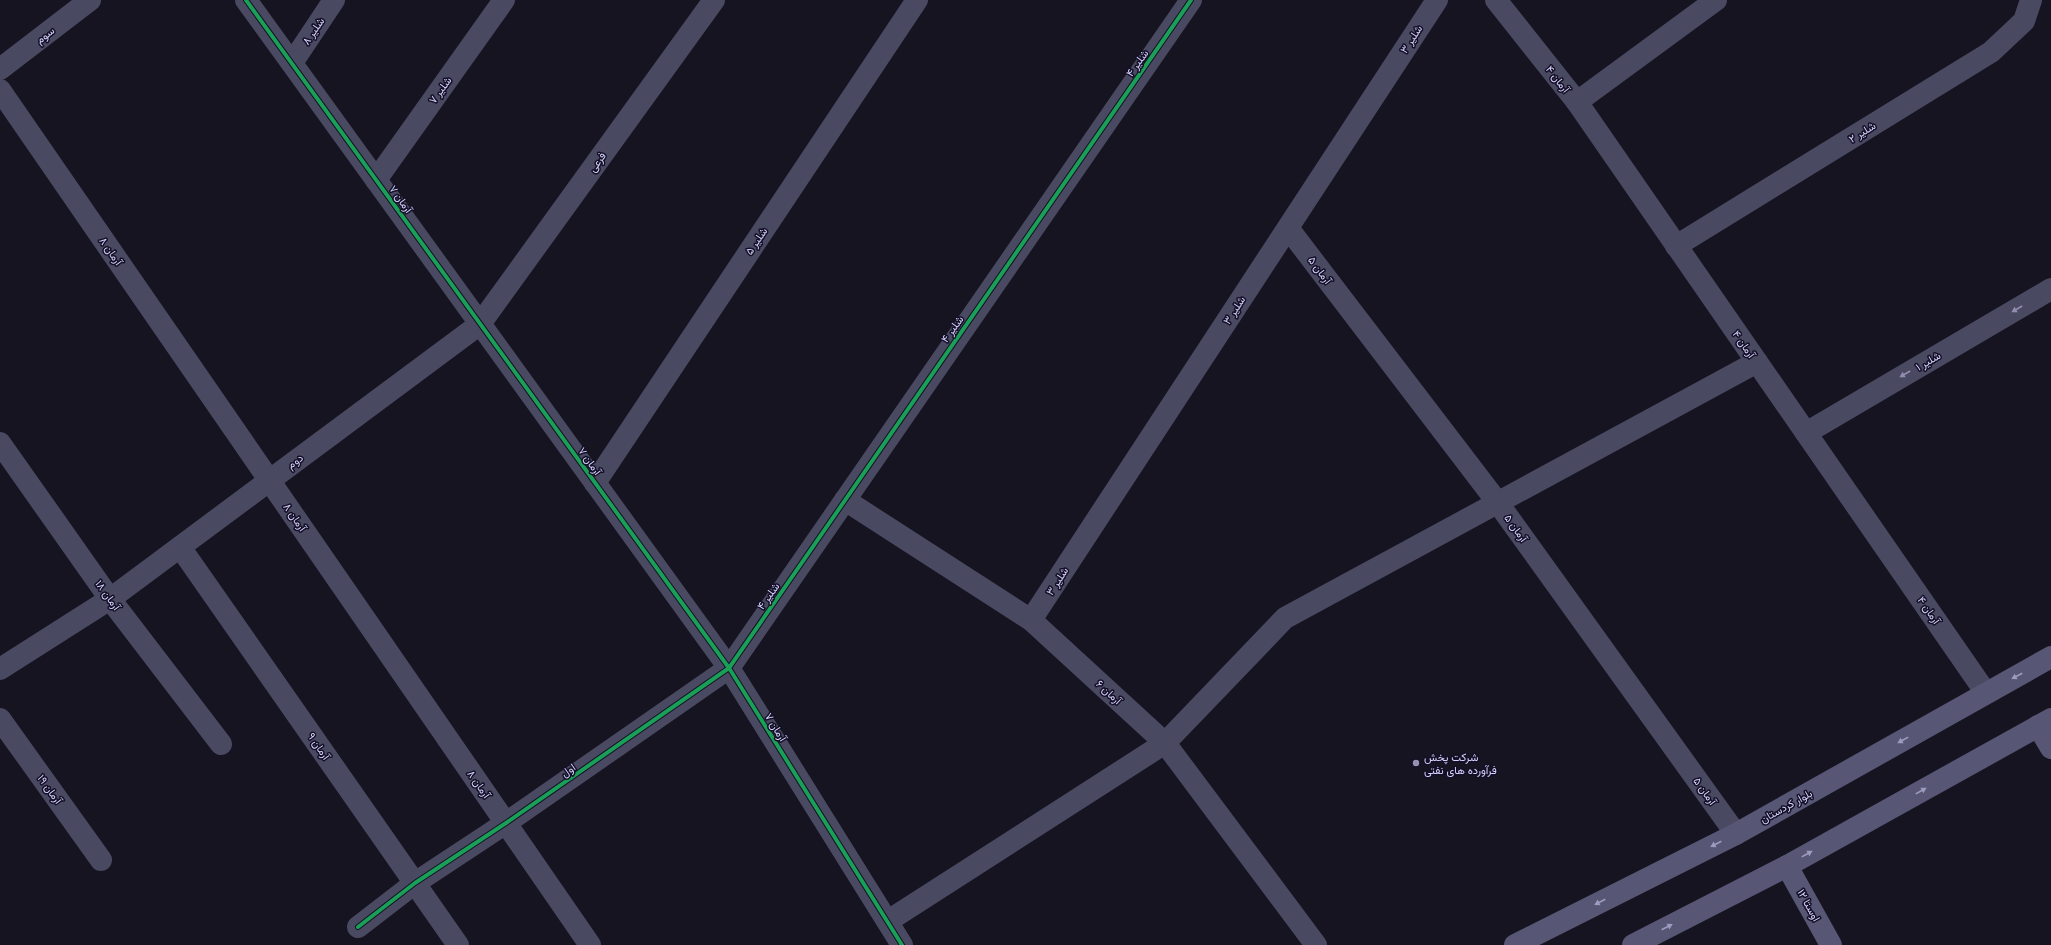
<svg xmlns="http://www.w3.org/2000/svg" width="2051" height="945" viewBox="0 0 2051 945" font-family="'Space Grotesk',Vazirmatn,sans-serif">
<rect width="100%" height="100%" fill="#161421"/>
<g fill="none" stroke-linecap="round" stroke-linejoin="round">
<g stroke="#4a4962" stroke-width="22">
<path d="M246,0L729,668L902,945"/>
<path d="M1496,0L1577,102L1986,693"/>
<path d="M292,63L334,0"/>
<path d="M0,69L90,0"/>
<path d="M0,90L590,945"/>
<path d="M1577,102L1716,0"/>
<path d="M376,180L504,0"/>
<path d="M1288,228L1498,503L1736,834"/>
<path d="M1676,246L1991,52L2024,21L2031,0"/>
<path d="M1806,433L2051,289"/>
<path d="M0,443L110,599L221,744"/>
<path d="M595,483L917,0"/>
<path d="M845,500L1031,620L1165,743L1316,945"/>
<path d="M180,547L458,945"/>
<path d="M1031,620L1437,0"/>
<path d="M0,669L110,599L480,324L714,0"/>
<path d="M0,719L101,860"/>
<path d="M888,921L1165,743L1285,618L1757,362"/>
<path d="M358,927L415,883L506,823L729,668L1191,0"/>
</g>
<g stroke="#575674" stroke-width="22">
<path d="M2038,726L2051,748"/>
<path d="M1787,866L1831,945"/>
<path d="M1515,945L1736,834L2051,657"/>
<path d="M1633,945L1787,866L2051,719"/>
</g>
<defs>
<g id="cycleway">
<path d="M246,0L729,668L902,945"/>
<path d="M358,927L415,883L506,823L729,668L1191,0"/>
</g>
</defs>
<use href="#cycleway" stroke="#130f26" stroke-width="6"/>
<use href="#cycleway" stroke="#1a9f57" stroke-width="4"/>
</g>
<defs><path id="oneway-solid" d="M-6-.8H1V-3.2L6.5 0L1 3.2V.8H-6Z"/></defs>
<g fill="#928eb0">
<use href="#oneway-solid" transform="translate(2017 309) rotate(150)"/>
<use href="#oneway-solid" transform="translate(1905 374) rotate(150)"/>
</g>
<g fill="#9e9bc0">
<use href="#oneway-solid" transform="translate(2017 676) rotate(152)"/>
<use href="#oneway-solid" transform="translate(1903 740) rotate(151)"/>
<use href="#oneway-solid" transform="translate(1921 791) rotate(-29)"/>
<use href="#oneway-solid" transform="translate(1716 844) rotate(153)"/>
<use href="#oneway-solid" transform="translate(1807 854) rotate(-29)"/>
<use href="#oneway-solid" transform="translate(1600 902) rotate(153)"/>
<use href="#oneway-solid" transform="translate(1667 927) rotate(-27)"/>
</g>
<circle fill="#9591b1" stroke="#130f26" stroke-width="1.5" cx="1416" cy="763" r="4"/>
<g text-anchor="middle" stroke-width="3" stroke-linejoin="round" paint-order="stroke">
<g font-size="11" fill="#d9d4ff" stroke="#130f26">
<text transform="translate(313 31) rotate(-56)" y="4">شلیر ۸</text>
<text transform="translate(45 35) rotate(-38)" y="4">سوم</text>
<text transform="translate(1411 39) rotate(-57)" y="4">شلیر ۳</text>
<text transform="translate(1137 63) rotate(-55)" y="4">شلیر ۴</text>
<text transform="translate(1558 79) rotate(52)" y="4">آرمان ۴</text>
<text transform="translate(440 90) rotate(-54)" y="4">شلیر ۷</text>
<text transform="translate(1862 132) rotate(-32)" y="4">شلیر ۲</text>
<text transform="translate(597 162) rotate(-54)" y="4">فرعی</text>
<text transform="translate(401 199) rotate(54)" y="4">آرمان ۷</text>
<text transform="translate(756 241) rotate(-56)" y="4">شلیر ۵</text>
<text transform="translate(111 251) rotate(55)" y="4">آرمان ۸</text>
<text transform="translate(1320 270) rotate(53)" y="4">آرمان ۵</text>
<text transform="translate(1234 310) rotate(-57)" y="4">شلیر ۳</text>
<text transform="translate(952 329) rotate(-55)" y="4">شلیر ۴</text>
<text transform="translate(1744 344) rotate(55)" y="4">آرمان ۴</text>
<text transform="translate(1928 361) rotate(-30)" y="4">شلیر ۱</text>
<text transform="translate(295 461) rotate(-36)" y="4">دوم</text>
<text transform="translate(590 461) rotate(54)" y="4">آرمان ۷</text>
<text transform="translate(295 517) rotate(55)" y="4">آرمان ۸</text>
<text transform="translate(1516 528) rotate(54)" y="4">آرمان ۵</text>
<text transform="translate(1057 581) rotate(-57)" y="4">شلیر ۳</text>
<text transform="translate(108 595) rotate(54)" y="4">آرمان ۱۸</text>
<text transform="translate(768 596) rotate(-55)" y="4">شلیر ۴</text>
<text transform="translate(1929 610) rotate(55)" y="4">آرمان ۴</text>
<text transform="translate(1109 692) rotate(43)" y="4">آرمان ۶</text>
<text transform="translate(776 727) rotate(58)" y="4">آرمان ۷</text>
<text transform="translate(319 746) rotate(55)" y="4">آرمان ۹</text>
<text transform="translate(568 770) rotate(-35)" y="4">اول</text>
<text transform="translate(479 784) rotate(55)" y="4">آرمان ۸</text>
<text transform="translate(50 789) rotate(54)" y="4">آرمان ۱۹</text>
<text transform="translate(1705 791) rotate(54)" y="4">آرمان ۵</text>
<text transform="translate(1786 806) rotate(-29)" y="4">بلوار کردستان</text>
<text transform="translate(1809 905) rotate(61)" y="4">اوستا ۱۲</text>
</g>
<g font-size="11" fill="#d9d4ff" stroke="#130f26" text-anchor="start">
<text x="1424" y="761">شرکت پخش<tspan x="1424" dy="13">فرآورده های نفتی</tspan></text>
</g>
</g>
</svg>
